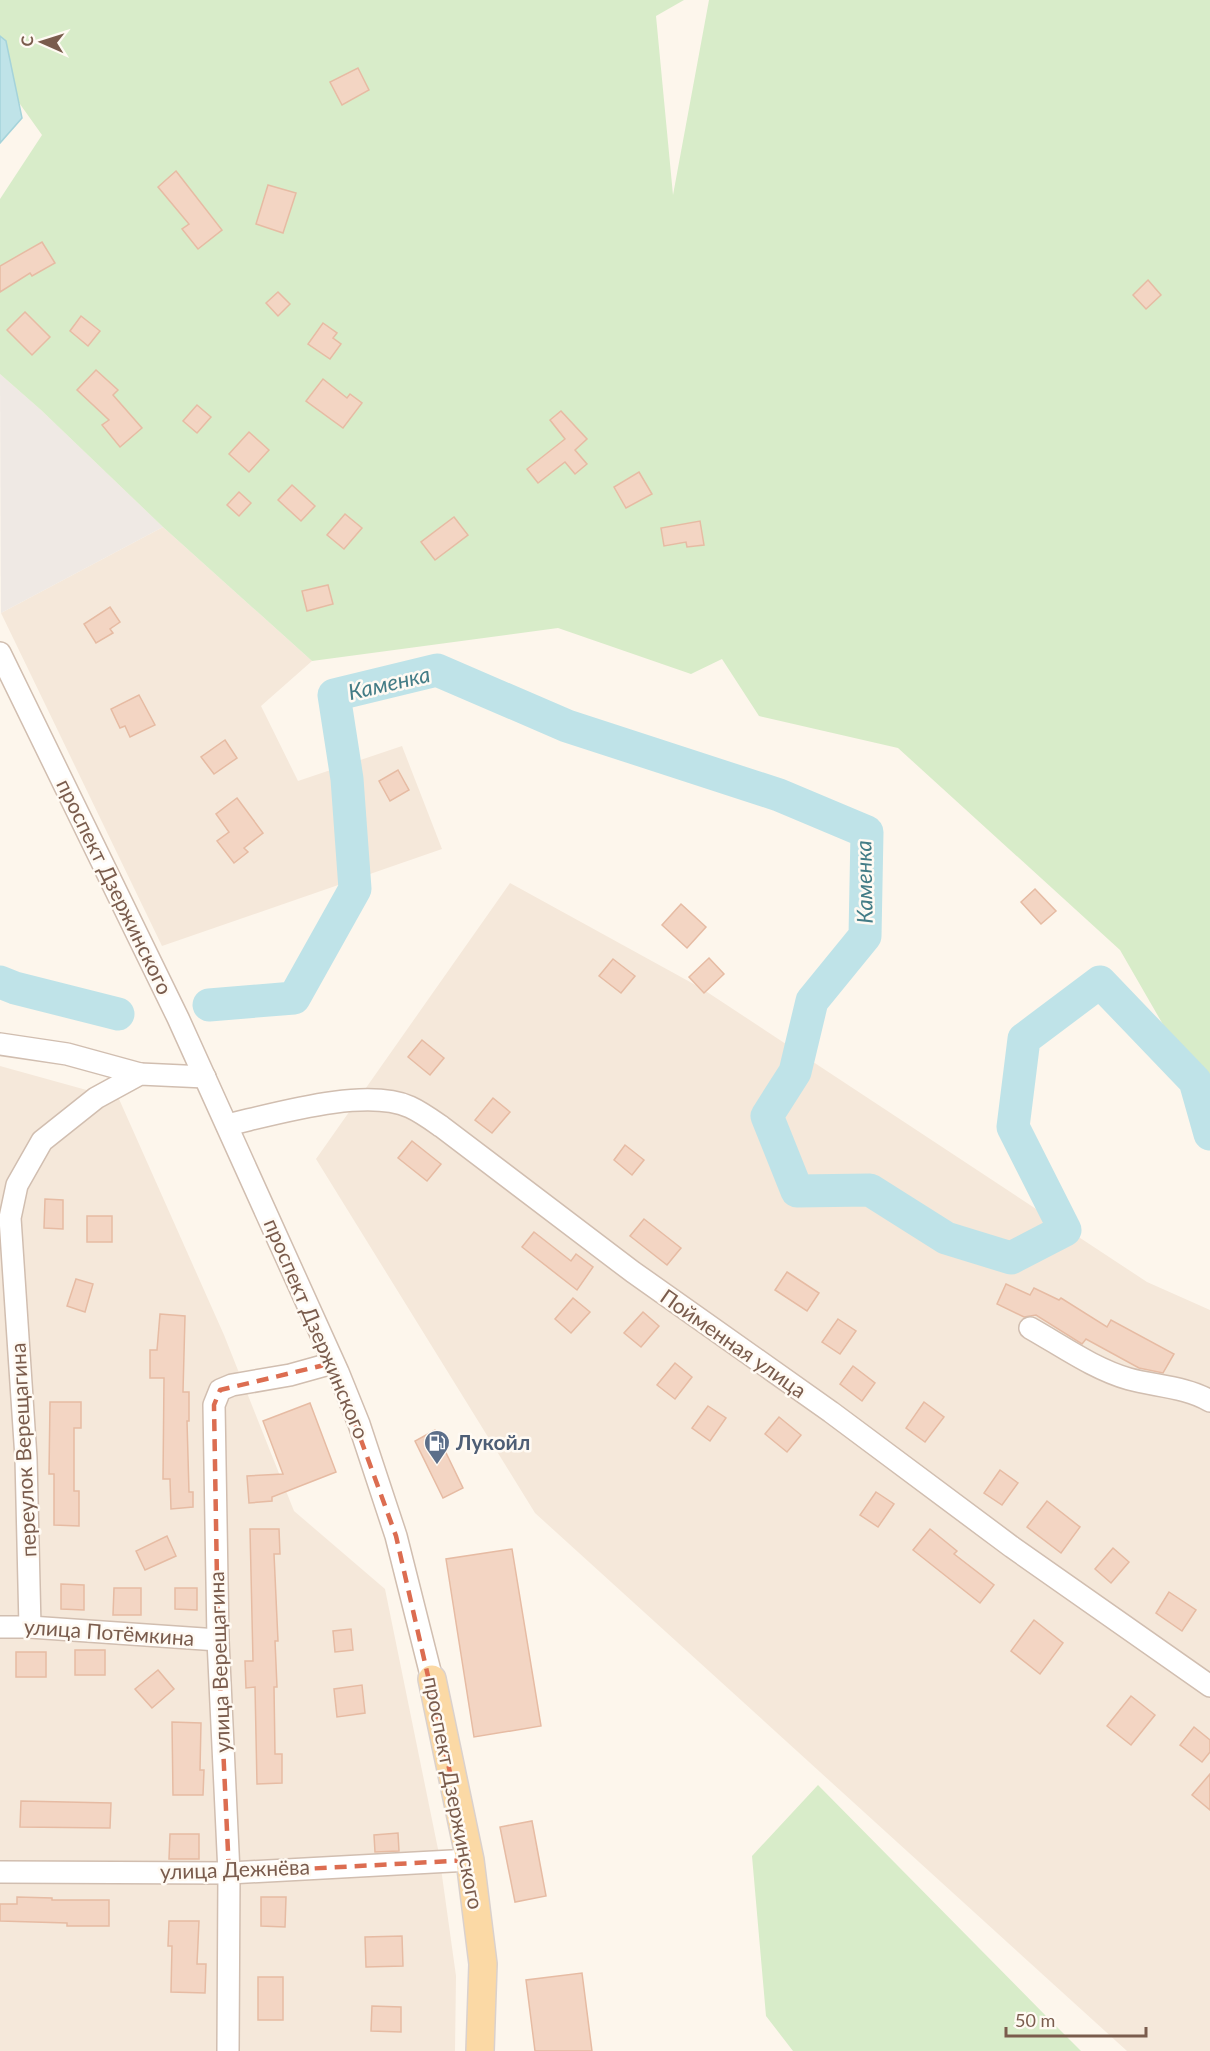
<svg xmlns="http://www.w3.org/2000/svg" width="1210" height="2051" viewBox="0 0 1210 2051" font-family="Lato,sans-serif">
<rect width="100%" height="100%" fill="#fdf6ec"/>
<g fill="#f5e8da">
<path d="M163,527L312,661L261,706L298,781L402,746L442,849L162,946L1,613Z"/>
<path d="M510,883L701,988L1147,1282L1210,1310V2051H1127L535,1513L316,1159Z"/>
<path d="M0,1066L119,1099L224,1335L294,1511L385,1589L439,1854L456,1976L455,2051H0Z"/>
</g>
<path fill="#efe9e4" d="M0,374L41,410L163,527L1,613Z"/>
<g fill="#d8ecc9">
<path d="M0,0H684L656,16L673,195L709,0H1210V1106L1120,950L898,748L759,716L722,659L691,674L558,628L312,661L163,527L41,410L0,374V199L42,135L0,76Z"/>
<path d="M818,1785L1047,2017L1081,2051H793L766,2016L752,1856Z"/>
</g>
<path fill="#bfe3e8" stroke="#a5d3da" stroke-width="1.5" d="M0,36L6,41L22,118L0,143Z"/>
<g fill="none" stroke-linecap="round" stroke-linejoin="round">
<g stroke="#bfe3e8" stroke-width="33">
<path d="M0,982L15,988L118,1014"/>
<path d="M209,1005L294,998L355,889L347,779L334,695L437,670L567,726L779,795L867,832L865,936L812,1001L795,1072L767,1116L797,1191L870,1190L946,1238L1011,1258L1065,1230L1013,1127L1024,1039L1100,982L1195,1081L1210,1134"/>
</g>
</g>
<g fill="#f3d5c3" stroke="#e6bba3" stroke-width="1.5">
<path d="M358,68L369,90L342,105L330,82Z"/>
<path d="M176,171L222,230L198,249L182,229L189,224L158,187Z"/>
<path d="M268,185L296,193L283,233L256,224Z"/>
<path d="M42,242L55,263L32,276L30,273L0,292V266Z"/>
<path d="M1148,280L1161,295L1146,309L1133,295Z"/>
<path d="M278,292L290,304L278,316L266,303Z"/>
<path d="M25,312L50,337L32,355L7,330Z"/>
<path d="M81,316L100,331L88,346L70,331Z"/>
<path d="M323,323L337,333L333,338L341,344L330,359L308,344Z"/>
<path d="M96,370L118,390L113,395L142,428L120,447L102,425L109,420L77,390Z"/>
<path d="M323,379L347,398L350,394L362,403L343,428L306,401Z"/>
<path d="M197,405L211,417L197,433L183,421Z"/>
<path d="M561,411L587,439L575,450L587,464L575,474L565,462L538,483L527,469L565,439L550,420Z"/>
<path d="M249,432L269,450L249,472L229,454Z"/>
<path d="M639,472L652,494L626,508L614,487Z"/>
<path d="M292,485L315,506L301,521L278,500Z"/>
<path d="M239,492L251,503L239,516L227,505Z"/>
<path d="M345,514L362,528L344,549L327,535Z"/>
<path d="M454,517L468,535L435,560L421,542Z"/>
<path d="M700,521L704,545L687,547L686,542L664,546L661,528Z"/>
<path d="M328,585L333,604L307,611L302,591Z"/>
<path d="M110,607L120,622L110,629L113,633L96,643L84,624Z"/>
<path d="M139,695L155,725L130,737L125,726L120,728L111,709Z"/>
<path d="M225,740L237,758L214,774L201,757Z"/>
<path d="M398,770L409,790L390,801L379,781Z"/>
<path d="M237,798L263,833L244,848L248,852L234,863L217,841L229,832L216,814Z"/>
<path d="M1035,889L1056,911L1041,924L1021,902Z"/>
<path d="M681,904L706,927L687,948L662,925Z"/>
<path d="M709,958L724,974L704,993L689,977Z"/>
<path d="M613,959L635,976L621,993L599,976Z"/>
<path d="M422,1040L444,1058L430,1075L408,1057Z"/>
<path d="M493,1098L510,1112L492,1133L475,1120Z"/>
<path d="M412,1141L441,1164L427,1181L398,1158Z"/>
<path d="M625,1145L644,1160L632,1175L614,1160Z"/>
<path d="M45,1199L63,1200V1229L44,1228Z"/>
<rect x="87" y="1216" width="25" height="26"/>
<path d="M644,1219L681,1248L667,1265L630,1236Z"/>
<path d="M534,1232L571,1261L576,1254L593,1267L577,1290L522,1247Z"/>
<path d="M787,1272L819,1293L807,1311L775,1290Z"/>
<path d="M76,1279L93,1284L85,1312L67,1306Z"/>
<path d="M1006,1284L1030,1295L1034,1288L1059,1300L1061,1298L1107,1327L1111,1320L1174,1354L1163,1373L1139,1368L1086,1339L1082,1344L1036,1315L1024,1317L997,1304Z"/>
<path d="M573,1298L590,1312L571,1333L555,1319Z"/>
<path d="M643,1312L659,1326L641,1347L624,1333Z"/>
<path d="M160,1314L185,1316L183,1392H189V1421H187L189,1492H193V1507L171,1509L170,1479H163L164,1378H150V1350H157Z"/>
<path d="M838,1319L856,1331L840,1354L822,1342Z"/>
<path d="M675,1363L692,1377L675,1399L657,1385Z"/>
<path d="M853,1366L875,1383L862,1401L840,1384Z"/>
<path d="M50,1402H81V1428H74V1491H79V1526L54,1525V1474H49Z"/>
<path d="M924,1402L944,1417L925,1442L906,1428Z"/>
<path d="M310,1403L336,1472L272,1497V1501L249,1503L247,1476L283,1474L263,1421Z"/>
<path d="M708,1406L726,1418L710,1441L692,1428Z"/>
<path d="M779,1417L801,1435L787,1452L765,1434Z"/>
<path d="M435,1430L463,1488L443,1498L415,1441Z"/>
<path d="M1000,1470L1018,1483L1002,1505L984,1493Z"/>
<path d="M876,1492L894,1504L878,1527L860,1515Z"/>
<path d="M1047,1501L1080,1527L1061,1553L1027,1527Z"/>
<path d="M250,1529H279L280,1554H274L278,1641H275L277,1687H274L275,1754H282V1783L257,1784L255,1687L246,1688L245,1661H253Z"/>
<path d="M930,1529L957,1551L954,1554L994,1585L980,1603L913,1550Z"/>
<path d="M167,1536L176,1556L145,1570L136,1551Z"/>
<path d="M1113,1548L1129,1562L1111,1583L1095,1569Z"/>
<path d="M512,1549L541,1726L474,1737L446,1559Z"/>
<path d="M61,1584L84,1585V1610L61,1609Z"/>
<path d="M114,1588H141V1615H113Z"/>
<path d="M175,1588H197V1610L175,1609Z"/>
<path d="M1169,1592L1196,1610L1182,1631L1156,1613Z"/>
<path d="M1034,1620L1063,1643L1040,1674L1011,1651Z"/>
<path d="M351,1629L353,1650L335,1652L333,1631Z"/>
<rect x="75" y="1650" width="30" height="25"/>
<rect x="16" y="1652" width="30" height="25"/>
<path d="M158,1670L174,1689L152,1708L135,1689Z"/>
<path d="M362,1685L365,1713L337,1717L334,1689Z"/>
<path d="M1131,1696L1155,1715L1131,1745L1107,1726Z"/>
<path d="M172,1722L201,1723L200,1770H204L203,1795H173Z"/>
<path d="M1194,1727L1210,1740V1752L1202,1762L1180,1745Z"/>
<path d="M1210,1774V1810L1192,1795Z"/>
<path d="M21,1801L111,1803L110,1828L20,1827Z"/>
<path d="M532,1821L546,1896L515,1902L500,1827Z"/>
<path d="M398,1833L399,1851L375,1852L374,1835Z"/>
<path d="M170,1834H199V1859H169Z"/>
<path d="M17,1897L52,1898V1900H109V1926H67V1923L0,1921V1904H17Z"/>
<path d="M261,1897H286L285,1927L261,1926Z"/>
<path d="M169,1921H199L197,1964H206L205,1993L171,1992L172,1946H168Z"/>
<path d="M402,1936L403,1966L366,1967L365,1937Z"/>
<path d="M582,1973L592,2051H535L526,1980Z"/>
<rect x="258" y="1977" width="25" height="43"/>
<path d="M372,2006L401,2007V2032L371,2031Z"/>
</g>
<g fill="none" stroke-linecap="round" stroke-linejoin="round">
<defs>
<g id="minor">
<path d="M0,653L178,1018L338,1372L359,1424L396,1536L432,1679"/>
<path d="M0,1044L67,1054L140,1074"/>
<path d="M227,1125C275,1114 365,1087 410,1107C421,1112 432,1120 442,1127L633,1272L831,1412L1012,1547L1210,1686"/>
<path d="M1030,1328C1062,1346 1094,1369 1129,1379C1155,1386 1187,1387 1210,1401"/>
<path d="M0,1627H30L218,1640"/>
<path d="M30,1627L26,1458L10,1218L17,1185L42,1141L96,1098L140,1074L205,1077"/>
<path d="M0,1872L229,1873L470,1860"/>
<path d="M228,2051L229,1873L218,1640L214,1405L220,1390L232,1385L290,1375L333,1363"/>
</g>
<path id="major" d="M432,1679L470,1860L483,1964L480,2051"/>
</defs>
<use href="#minor" stroke="#d1beb0" stroke-width="24"/>
<use href="#major" stroke="#dad1cd" stroke-width="30"/>
<use href="#minor" stroke="#fff" stroke-width="21"/>
<use href="#major" stroke="#fbd9a5" stroke-width="27"/>
</g>
<path fill="none" stroke="#dc6d51" stroke-width="4.5" stroke-dasharray="12 8" stroke-linejoin="round" d="M333,1363L396,1536L470,1860L229,1873L218,1640L214,1405L220,1390Z"/>
<defs>
<symbol id="fuel-pin" viewBox="-11 -11 22 30"><path d="M0 17L-7.5 6A9.5 9.5 0 1 1 7.5 6Z" fill="#5c6f8a" stroke="#fffaf3"/><path d="M-5.5-6h7V0h2V4h1.3V-2.5L3-4.5l.8-.8L6-3V5H2.5V1h-1V6h-7ZM-4.2-4.7v3.2H.2V-4.7Z" fill="#fff"/></symbol>
</defs>
<g fill-rule="evenodd">
<use href="#fuel-pin" x="422" y="1428" width="30" height="40"/>
</g>
<g text-anchor="middle" stroke-width="5" stroke-linejoin="round" paint-order="stroke">
<g font-size="21" fill="#7a5c4d" stroke="#fffaf3">
<text transform="translate(114 887) rotate(64)" y="7">проспект Дзержинского</text>
<text transform="translate(316 1329) rotate(67)" y="7">проспект Дзержинского</text>
<text transform="translate(733 1344) rotate(35)" y="7">Пойменная улица</text>
<text transform="translate(24 1450) rotate(-93)" y="7">переулок Верещагина</text>
<text transform="translate(109 1633) rotate(4)" y="7">улица Потёмкина</text>
<text transform="translate(220 1662) rotate(-92)" y="7">улица Верещагина</text>
<text transform="translate(453 1793) rotate(79)" y="7">проспект Дзержинского</text>
<text transform="translate(235 1870) rotate(-2)" y="7">улица Дежнёва</text>
</g>
<g font-size="21" font-weight="bold" fill="#4e5e75" stroke="#fffaf3" text-anchor="start">
<text x="456" y="1450">Лукойл</text>
</g>
<g font-size="22" font-style="italic" fill="#437c86" stroke="#fffaf3">
<text transform="translate(389 683) rotate(-13)" y="8">Каменка</text>
<text transform="translate(864 882) rotate(-91)" y="8">Каменка</text>
</g>
</g>
<g transform="translate(42 42) rotate(273)" stroke="#fffaf3" stroke-width="4.5" paint-order="stroke">
<path d="M0-4.5L10 22L0 15L-10 22Z" fill="#7a5c4d"/>
<text y="-9" font-size="16" font-weight="bold" text-anchor="middle" fill="#7a5c4d">С</text>
</g>
<path d="M1006 2027v9h140v-9" fill="none" stroke="#7a5c4d" stroke-width="3"/>
<text x="1015" y="2027" font-size="18" fill="#7a5c4d" stroke="#fffaf3" stroke-width="4.5" paint-order="stroke">50 m</text>
</svg>
